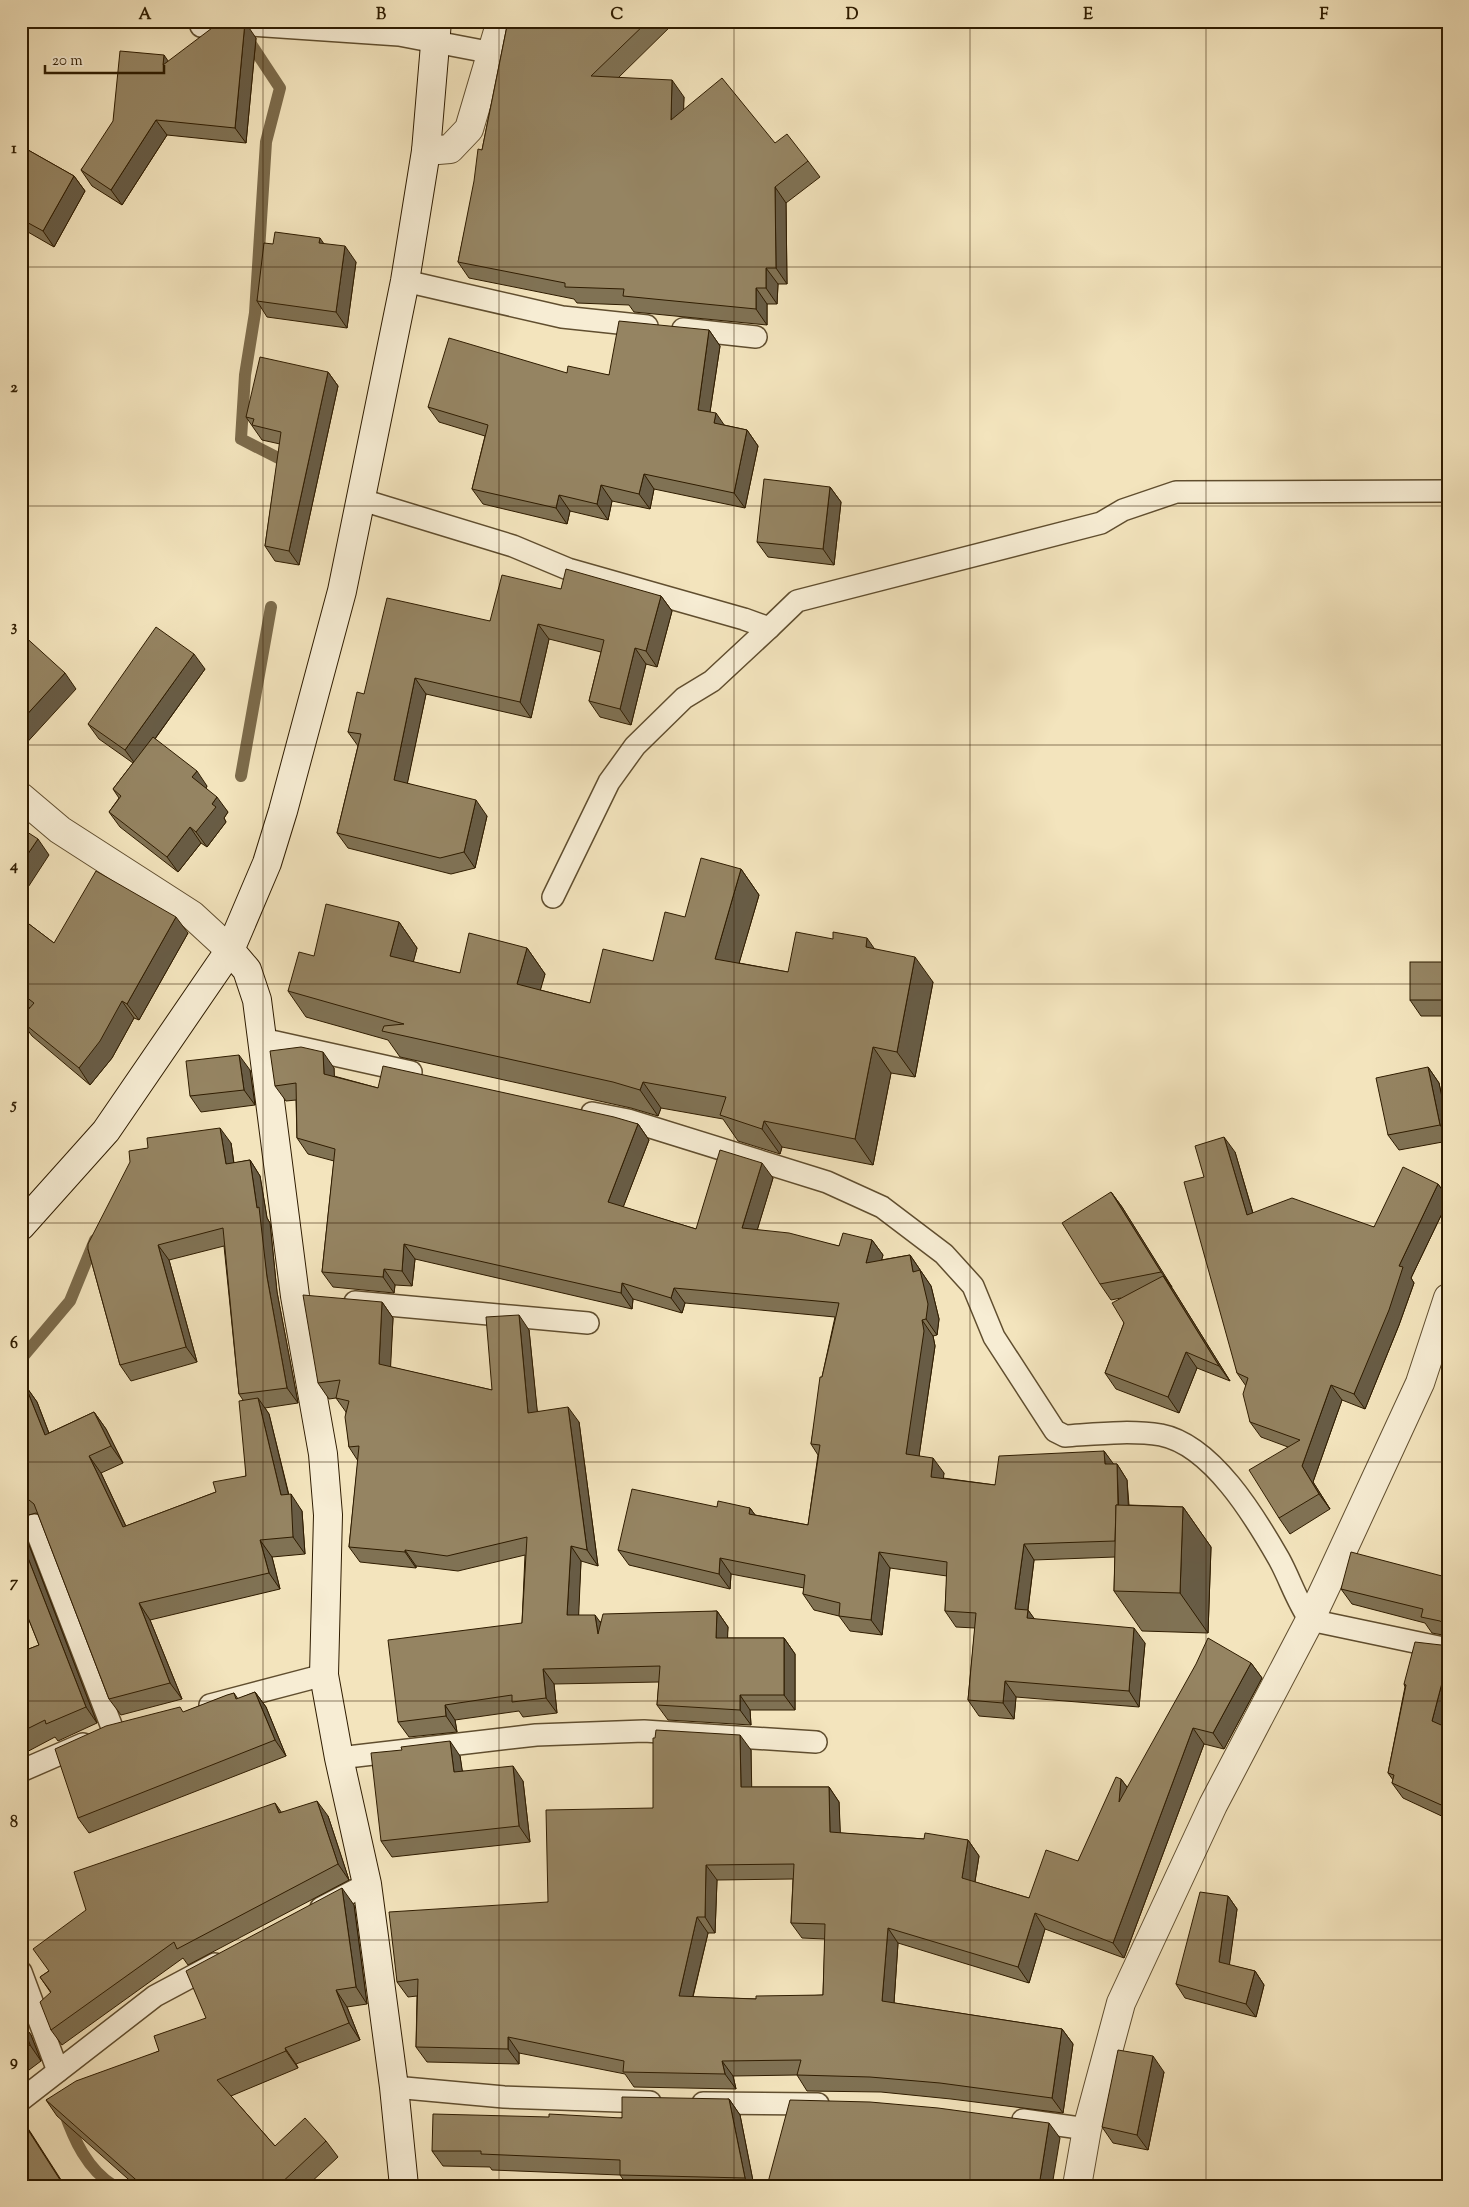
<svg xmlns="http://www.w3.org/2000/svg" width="1469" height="2207" viewBox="0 0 1469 2207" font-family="'Sorts Mill Goudy',serif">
<rect width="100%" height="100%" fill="#f3e4bd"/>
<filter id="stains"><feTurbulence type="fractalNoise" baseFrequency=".004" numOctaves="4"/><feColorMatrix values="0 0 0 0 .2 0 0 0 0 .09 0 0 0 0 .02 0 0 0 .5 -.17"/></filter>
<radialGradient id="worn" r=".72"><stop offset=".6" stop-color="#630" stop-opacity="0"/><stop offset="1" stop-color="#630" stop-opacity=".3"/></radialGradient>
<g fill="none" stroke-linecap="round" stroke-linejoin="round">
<g stroke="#7c6b4b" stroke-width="12">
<path d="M245,35L280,88L266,142L255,313L245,375L241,439L292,465"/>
<path d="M241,776L271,607"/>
<path d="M21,1359L70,1301L95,1240"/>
<path d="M64,2111C74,2140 87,2169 114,2186"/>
</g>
<defs>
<g id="lane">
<path d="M201,26L252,25L399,35L493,53"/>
<path d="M405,281L562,317L647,326"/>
<path d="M683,329L756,337"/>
<path d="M359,499L513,546L568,569L744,619L769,628L797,601L1101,523L1123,510L1176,492L1448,491"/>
<path d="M553,897L609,782L635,746L684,698L712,681L769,628"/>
<path d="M262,1039L411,1072"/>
<path d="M592,1113L628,1120L827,1182L882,1207L944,1254L973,1286L994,1337L1055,1431L1065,1436C1096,1434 1130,1430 1161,1435C1212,1445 1255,1517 1279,1559C1290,1579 1297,1602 1310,1620L1448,1649"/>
<path d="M355,1302L588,1323"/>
<path d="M21,1529L34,1525L113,1730"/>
<path d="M210,1705L324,1675"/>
<path d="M339,1758L536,1735L644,1731L816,1742"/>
<path d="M21,1771L83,1744"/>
<path d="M321,1908L367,1884"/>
<path d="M21,1972L58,2071"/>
<path d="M394,2087L504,2097L650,2102"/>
<path d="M21,2100L155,1996L215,1964"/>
<path d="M703,2103L818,2104"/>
<path d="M1023,2120L1087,2129"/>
</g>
<g id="street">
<path d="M426,151L450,149L469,129L501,21"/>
<path d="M21,797L60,830L192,915L230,950"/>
<path d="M1077,2186L1087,2129L1121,2003L1213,1805L1310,1620L1328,1582L1420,1383L1448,1298"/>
</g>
<g id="secondary">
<path d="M21,1226L106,1131L230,950"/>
<path d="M404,2186L394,2087L367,1884L339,1758L324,1675L328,1515L323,1454L295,1296L257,1000L247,970L230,950L267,863L283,811L342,591L405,281L426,151L437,21"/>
</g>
</defs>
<use href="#lane" stroke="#604e2f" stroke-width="24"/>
<use href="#street" stroke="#604e2f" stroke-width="30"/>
<use href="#secondary" stroke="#2f1c00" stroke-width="30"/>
<use href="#lane" stroke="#f7edd4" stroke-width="21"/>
<use href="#street" stroke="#f7edd4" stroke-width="28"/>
<use href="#secondary" stroke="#f7edd4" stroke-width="28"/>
</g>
<g fill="#807254" stroke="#2f1c00" fill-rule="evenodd">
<path d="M508,21H676L618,78L684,97L683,110L775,143L808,161L820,177L786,203L787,284H778L777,304H767V325L634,312L629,305L577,303L574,299L469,278L458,262L482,150Z"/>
<path d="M256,38L246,143L167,135L122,205L92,186L81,170L168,62Z"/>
<path d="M21,146L74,176L85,191L54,247L21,228Z"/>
<path d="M273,244H324L356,262L347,328L267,317L257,301Z"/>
<path d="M709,330L720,346L710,412L724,425L747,430L758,446L745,508L654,489L650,509L612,501L608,520L570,511L567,524L483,504L472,489L485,436L439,422L428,407L567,373L609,375Z"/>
<path d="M328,372L338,386L299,565L275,561L265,546L280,444L262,440L246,417Z"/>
<path d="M830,487L841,502L834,565L768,557L757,542Z"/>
<path d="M561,589L661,596L672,611L657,667L646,664L631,725L600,717L589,701L601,652L549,639L531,718L426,694L407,783L487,816L475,868L451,874L348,848L337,833L358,746L348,732L364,694L490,621Z"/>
<path d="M205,669L155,739L207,786L206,788L228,812L224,818L226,822L207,847L201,843L178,872L120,827L109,812L119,798L113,789L133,763L99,739L88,724Z"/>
<path d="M741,869L759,895L739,963L788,972L875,949L933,982L915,1077L891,1073L873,1165L782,1147L780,1154L738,1141L723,1119L661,1108L658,1116L631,1108L400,1057L388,1040L306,1017L288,991L314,956L399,922L417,948L413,962L460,973L527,948L545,974L540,990L590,1003L653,961L685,917Z"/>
<path d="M21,918L54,943L188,933L139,1020L134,1018L112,1058L90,1085L32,1036L21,1021V1018L30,1008L21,1001Z"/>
<path d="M1448,962V1016H1421L1410,1000Z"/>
<path d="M1428,1067L1439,1083L1448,1126V1141L1399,1150L1388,1135Z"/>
<path d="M334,1068V1076L378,1088L638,1124L649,1140L623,1207L696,1229L773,1178L757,1230L839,1246L872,1240L883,1255L881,1260L910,1255L931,1286L939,1319L937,1335L933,1336L935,1346L919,1456L944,1473L943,1478L995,1485L1104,1451L1113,1464H1117L1127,1480L1129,1505L1183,1507L1211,1547L1208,1633L1142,1631L1114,1591L1115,1557L1034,1560L1028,1610L1034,1619L1145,1643L1139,1707L1016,1697L1014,1719L979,1716L968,1700L975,1628L956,1627L945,1611L947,1576L890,1568L882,1635L850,1631L839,1616L814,1610L803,1594L804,1588L731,1574L730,1589L629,1565L618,1550L717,1507L750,1508L755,1515L808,1525L818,1455L811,1444L822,1377L835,1317L685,1303L682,1313L633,1299L632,1309L415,1259L412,1286L395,1285L394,1293L333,1287L322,1272L334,1161L308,1154L297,1138L296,1100L286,1101L275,1086Z"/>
<path d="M250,1070L255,1105L201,1112L190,1096Z"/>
<path d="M231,1143L234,1163L250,1160L260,1176L267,1218L270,1223L277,1292L298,1403L265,1408L269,1414L289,1495L302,1511L305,1554L272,1557L280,1589L150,1620L182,1699L121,1715L109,1699L38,1514L36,1513L21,1517V1387L25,1385L37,1402L49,1433L94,1412L106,1429L123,1463L101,1473L126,1526L216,1492L246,1476L243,1400L239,1394L224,1246L169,1260L197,1362L131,1381L120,1365L88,1249Z"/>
<path d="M1235,1152L1253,1213L1374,1227L1438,1184L1448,1198V1201L1411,1278L1414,1283L1399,1325L1365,1409L1342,1400L1313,1482L1330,1509L1290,1534L1279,1518L1288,1447L1261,1437L1250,1422L1246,1386L1237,1373L1204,1177Z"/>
<path d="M1111,1192L1122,1207L1230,1381L1197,1368L1179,1413L1116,1389L1105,1373L1124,1323L1121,1298L1111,1300L1100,1284Z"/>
<path d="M382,1302L393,1318L390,1367L492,1390L529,1330L537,1411L579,1422L598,1566L581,1561L578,1615L601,1622L717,1611L728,1627L727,1638H784L795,1654V1710H750L751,1725L668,1720L657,1705L659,1682L554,1684L557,1713L523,1717L519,1711L455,1720L457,1732L409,1737L398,1722L522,1623L525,1555L458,1571L416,1566V1568L360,1562L349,1547L358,1461L349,1447L346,1412L336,1398L329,1399L318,1383Z"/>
<path d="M21,1533L27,1540L97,1723L58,1741L55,1737L21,1755V1652L39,1645L21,1600Z"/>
<path d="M1448,1558V1636L1432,1633L1425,1623L1352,1604L1341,1589L1442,1576Z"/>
<path d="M1448,1636V1717L1445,1727L1448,1728V1819L1403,1798L1392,1783L1393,1780L1388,1773L1405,1687L1404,1684L1441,1645L1447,1641Z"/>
<path d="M1251,1663L1262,1678L1224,1749L1204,1744L1124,1958L1045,1929L1029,1983L898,1943L894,2003L1062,2029L1073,2044L1063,2113L951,2099L881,2092L807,2091L797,2075L733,2076L736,2089L634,2087L625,2074L519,2053V2064L427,2062L416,2047L417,1996L408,1997L397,1982L548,1902L653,1808L751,1750V1787H829L839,1802L840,1833L924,1839L968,1840L979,1856L975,1882L1029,1898L1078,1861L1121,1779L1127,1787ZM793,1879L791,1923L802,1938L825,1939L823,1995L756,1999L693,1997L708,1933H715L717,1880Z"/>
<path d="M255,1692L266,1707L286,1756L89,1833L78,1818L184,1712L234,1693L238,1699Z"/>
<path d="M460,1756L462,1771L523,1781L530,1842L392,1857L381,1841Z"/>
<path d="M282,1812L328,1816L349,1880L188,1965L183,1958L62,2045L51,2030V1993L40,1977Z"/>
<path d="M1228,1896L1237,1909L1229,1965L1255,1971L1264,1985L1256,2017L1185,1998L1176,1984Z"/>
<path d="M354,1905L367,2004L347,2007L360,2040L296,2064L298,2068L231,2096L275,2146L326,2141L338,2157L307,2186H136L57,2116L46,2100L159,2051L206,2018Z"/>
<path d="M21,2021L31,2035L41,2061L21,2076Z"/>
<path d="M1164,2072L1148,2150L1113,2143L1102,2127Z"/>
<path d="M729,2099L740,2115L754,2186H628L620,2175L492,2170L490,2167L443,2166L432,2151Z"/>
</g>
<g fill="#685c45" stroke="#2f1c00">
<path d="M245,22L256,38L246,143L235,128Z"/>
<path d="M164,55L175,71L163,65Z"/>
<path d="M672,80L684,97L683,136L671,120Z"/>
<path d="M156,120L167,135L122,205L111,190Z"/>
<path d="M74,176L85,191L54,247L43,231Z"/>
<path d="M775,187L786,203L787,284L776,268Z"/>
<path d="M320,238L331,254L319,243Z"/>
<path d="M345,246L356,262L347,328L336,312Z"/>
<path d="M766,268L778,284L777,304L766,288Z"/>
<path d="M756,288L767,304V325L756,309Z"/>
<path d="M709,330L720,346L708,425L698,410Z"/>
<path d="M328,372L338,386L299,565L289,551Z"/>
<path d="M716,413L727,429L714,423Z"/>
<path d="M747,430L758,446L745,508L734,493Z"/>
<path d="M644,474L654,489L650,509L639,494Z"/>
<path d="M601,485L612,501L608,520L597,504Z"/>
<path d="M830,487L841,502L834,565L823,549Z"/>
<path d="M559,495L570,511L567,524L556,508Z"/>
<path d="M21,570L28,581L21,591Z"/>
<path d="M661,596L672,611L657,667L646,651Z"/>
<path d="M538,624L549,639L531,718L520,702Z"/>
<path d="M635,648L646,664L631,725L620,709Z"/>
<path d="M194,654L205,669L136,765L125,750Z"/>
<path d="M65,673L76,689L21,749V721Z"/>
<path d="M415,678L426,694L405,795L394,780Z"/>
<path d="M197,771L207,786L203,793L192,777Z"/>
<path d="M217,797L228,812L224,818L226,822L207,847L196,832L212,804Z"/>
<path d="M476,800L487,816L475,868L464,852Z"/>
<path d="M190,827L201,843L178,872L167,857Z"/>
<path d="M38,839L49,855L21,898V864Z"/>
<path d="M741,869L759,895L733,984L715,959Z"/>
<path d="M176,917L188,933L139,1020L127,1004Z"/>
<path d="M399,922L417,948L408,982L390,956Z"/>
<path d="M867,938L885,964L866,947Z"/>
<path d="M527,948L545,974L535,1009L517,984Z"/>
<path d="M915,957L933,982L915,1077L897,1052Z"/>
<path d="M122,1001L134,1018L112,1058L90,1085L79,1068Z"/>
<path d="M873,1047L891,1073L873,1165L855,1139Z"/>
<path d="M323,1052L334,1068L335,1089L324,1074Z"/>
<path d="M239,1055L250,1070L255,1105L244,1090Z"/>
<path d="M1428,1067L1439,1083L1448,1126V1136L1440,1125Z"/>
<path d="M643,1082L661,1108L658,1116L640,1090Z"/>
<path d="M764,1121L782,1147L780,1154L762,1129Z"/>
<path d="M638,1124L649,1140L619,1218L608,1202Z"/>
<path d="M220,1128L231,1143L236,1179L226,1164Z"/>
<path d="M1224,1137L1235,1152L1258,1231L1247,1215Z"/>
<path d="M250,1160L260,1176L267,1218L270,1223L277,1292L298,1403L287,1388L267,1277Z"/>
<path d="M762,1163L773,1178L753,1244L742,1228Z"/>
<path d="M1438,1184L1448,1198V1201L1411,1278L1414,1283L1399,1325L1365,1409L1354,1394L1399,1266Z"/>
<path d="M1111,1192L1122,1207L1172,1287L1161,1272Z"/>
<path d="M872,1240L883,1255L877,1278L866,1263Z"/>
<path d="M404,1244L415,1259L412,1286L402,1271Z"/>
<path d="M158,1245L169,1260L197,1362L186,1347Z"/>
<path d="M910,1255L931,1286L939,1319L937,1335L926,1319L913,1272Z"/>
<path d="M384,1269L395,1285L394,1293L383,1277Z"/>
<path d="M1163,1276L1174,1291L1230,1381L1219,1366Z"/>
<path d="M622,1283L633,1299L632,1309L621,1293Z"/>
<path d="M674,1288L685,1303L682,1313L671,1298Z"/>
<path d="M382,1302L393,1318L390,1379L379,1364Z"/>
<path d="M519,1315L529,1330L539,1428L528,1413Z"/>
<path d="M922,1320L933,1336L935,1346L917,1470L906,1454Z"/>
<path d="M1186,1352L1197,1368L1179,1413L1168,1397Z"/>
<path d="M25,1385L37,1402L56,1452L45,1435Z"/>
<path d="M1331,1385L1342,1400L1313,1482L1330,1509L1319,1494L1302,1466Z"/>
<path d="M258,1398L269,1414L291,1505V1494L302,1511L305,1554L293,1537L281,1495Z"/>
<path d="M568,1407L579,1422L598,1566L587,1550Z"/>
<path d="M94,1412L106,1429L123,1463L111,1446Z"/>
<path d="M1104,1451L1115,1466L1105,1464Z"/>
<path d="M89,1456L101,1473L134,1544L123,1527Z"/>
<path d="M933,1458L944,1473L942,1492L931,1477Z"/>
<path d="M1117,1464L1127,1480L1131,1556L1120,1541Z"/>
<path d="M1183,1507L1211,1547L1208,1633L1180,1593Z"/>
<path d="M750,1508L761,1523L749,1514Z"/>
<path d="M21,1533L27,1540L97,1723L86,1707L21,1540Z"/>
<path d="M260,1540L272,1557L280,1589L269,1573Z"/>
<path d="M1024,1544L1034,1560L1026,1624L1015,1609Z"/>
<path d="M571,1546L581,1561L578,1631L567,1615Z"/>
<path d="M405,1550L416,1566V1568L405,1552Z"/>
<path d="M879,1552L890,1568L882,1635L871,1620Z"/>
<path d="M720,1558L731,1574L730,1589L719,1574Z"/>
<path d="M139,1603L150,1620L182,1699L170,1683Z"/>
<path d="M1028,1610L1039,1625L1027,1618Z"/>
<path d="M717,1611L728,1627L727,1654L716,1638Z"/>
<path d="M595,1615L606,1630L598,1634Z"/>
<path d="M1134,1628L1145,1643L1139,1707L1129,1691Z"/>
<path d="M784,1638L795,1654V1710L784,1695Z"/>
<path d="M1448,1660V1717L1443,1736L1432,1721Z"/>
<path d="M1251,1663L1262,1678L1224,1749L1213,1733Z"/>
<path d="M543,1669L554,1684L557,1713L546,1698Z"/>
<path d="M1005,1681L1016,1697L1014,1719L1003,1703Z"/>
<path d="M255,1692L266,1707L286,1756L275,1740Z"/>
<path d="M740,1695L750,1710L751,1725L740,1710Z"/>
<path d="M445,1705L455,1720L457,1732L446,1716Z"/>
<path d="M1193,1728L1204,1744L1124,1958L1113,1943Z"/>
<path d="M740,1735L751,1750L752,1802L741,1787Z"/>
<path d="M450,1741L460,1756L465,1788L454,1772Z"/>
<path d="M513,1766L523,1781L530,1842L519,1826Z"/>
<path d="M1121,1779L1132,1794L1119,1802Z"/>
<path d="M829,1787L839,1802L841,1848L830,1832Z"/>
<path d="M317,1801L328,1816L349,1880L338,1864Z"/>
<path d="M275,1803L286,1819L279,1813Z"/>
<path d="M968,1840L979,1856L973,1893L962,1878Z"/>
<path d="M706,1865L717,1880L715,1933L705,1917Z"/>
<path d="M342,1888L354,1905L367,2004L356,1987Z"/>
<path d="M1228,1896L1237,1909L1228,1975L1219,1962Z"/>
<path d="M1035,1913L1045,1929L1029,1983L1018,1967Z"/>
<path d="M697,1917L708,1933L689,2012L679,1996Z"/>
<path d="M888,1928L898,1943L893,2017L882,2001Z"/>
<path d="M1255,1971L1264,1985L1256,2017L1246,2004Z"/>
<path d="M336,1990L347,2007L360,2040L349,2023Z"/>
<path d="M21,2021L31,2035L41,2061L30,2045Z"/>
<path d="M1062,2029L1073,2044L1063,2113L1052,2098Z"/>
<path d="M508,2037L519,2053V2064L508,2049Z"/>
<path d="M285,2048L296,2064L298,2068L286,2051Z"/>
<path d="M1153,2056L1164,2072L1148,2150L1137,2135Z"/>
<path d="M722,2061L733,2076L736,2089L725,2074Z"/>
<path d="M729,2099L740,2115L754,2186H750L745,2178Z"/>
<path d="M21,2118L31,2133L65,2186H64Z"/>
<path d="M1049,2123L1060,2138L1052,2186H1039Z"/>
</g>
<g fill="#958462" stroke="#2f1c00" fill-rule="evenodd">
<path d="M508,21H648L591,76L672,80L671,120L722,78L775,143L787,134L808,161L775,187L776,268H766V288H756V309L623,296L624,289L565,287V283L458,262L474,181L478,149L482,150Z"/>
<path d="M220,22H245L235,128L156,120L111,190L81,170L113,121L120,51L164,55L163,65Z"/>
<path d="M21,146L74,176L43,231L21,219Z"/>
<path d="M275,232L320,238L319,243L345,246L336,312L257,301L264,243L273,244Z"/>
<path d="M619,321L709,330L698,410L716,413L714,423L747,430L734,493L644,474L639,494L601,485L597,504L559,495L556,508L472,489L488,425L428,407L449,338L567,373L568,366L609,375Z"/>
<path d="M260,357L328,372L289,551L265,546L281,432L252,425L254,419L246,417Z"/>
<path d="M764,479L830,487L823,549L757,542Z"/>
<path d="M566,569L661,596L646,651L635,648L620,709L589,701L604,640L538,624L520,702L415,678L394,780L476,800L464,852L440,858L337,833L361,734L348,732L357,692L364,694L387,598L490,621L502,575L561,589Z"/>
<path d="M156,627L194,654L125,750L88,724Z"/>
<path d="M21,633L65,673L21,721Z"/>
<path d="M153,737L197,771L192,777L217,797L212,804L216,807L196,832L190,827L167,857L109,812L121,796L113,789Z"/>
<path d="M21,828L38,839L21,864Z"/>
<path d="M701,858L741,869L715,959L788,972L796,932L833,939V932L867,938L866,947L915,957L897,1052L873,1047L855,1139L764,1121L762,1129L720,1115L726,1097L643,1082L640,1090L613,1082L382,1031L384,1026L404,1024L288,991L299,952L314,956L326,904L399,922L390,956L460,973L469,933L527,948L517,984L590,1003L603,949L653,961L665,912L685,917Z"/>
<path d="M96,871L176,917L127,1004L122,1001L100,1041L79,1068L21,1021V1018L34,1003L21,993V918L54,943Z"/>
<rect x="1410" y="962" width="38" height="38"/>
<path d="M301,1047L323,1052L324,1074L378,1088L383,1066L614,1117L638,1124L608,1202L696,1229L720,1150L762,1163L742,1228L789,1233L839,1246L843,1233L872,1240L866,1263L910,1255L913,1272L920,1270L928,1304L926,1319L922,1320L924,1331L906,1454L933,1458L931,1477L995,1485L999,1456L1104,1451L1105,1464H1117L1118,1505H1116L1115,1541L1024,1544L1015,1609L1028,1610L1027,1618L1134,1628L1129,1691L1005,1681L1003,1703L968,1700L976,1613L945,1611L947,1562L879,1552L871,1620L839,1616L840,1603L803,1594L805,1575L720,1558L719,1574L618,1550L632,1489L717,1507L718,1501L750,1508L749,1514L808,1525L820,1445L811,1444L820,1377H822L839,1303L674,1288L671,1298L622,1283L621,1293L404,1244L402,1271L384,1269L383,1277L322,1272L335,1149L297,1138L296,1083L275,1086L270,1051Z"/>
<path d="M239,1055L244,1090L190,1096L186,1061Z"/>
<path d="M1428,1067L1440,1125L1388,1135L1376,1078Z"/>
<path d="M220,1128L226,1164L250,1160L257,1208L259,1207L267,1277L287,1388L239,1394L223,1228L158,1245L186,1347L120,1365L88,1249V1244L130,1162L129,1151L148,1148L147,1138Z"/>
<path d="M1224,1137L1247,1215L1292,1198L1374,1227L1403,1167L1438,1184L1399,1266L1403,1267L1389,1310L1354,1394L1331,1385L1302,1466L1319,1494L1279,1518L1249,1470L1300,1440L1250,1422L1243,1394L1248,1378L1237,1373L1184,1182L1204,1177L1195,1146Z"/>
<path d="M1111,1192L1161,1272L1100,1284L1062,1223Z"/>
<path d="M1163,1276L1219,1366L1186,1352L1168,1397L1105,1373L1124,1323L1112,1303Z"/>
<path d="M303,1295L382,1302L379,1364L492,1390L486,1317L519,1315L528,1413L568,1407L587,1550L571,1546L567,1615H595L598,1634L603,1614L717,1611L716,1638H784V1695H740V1710L657,1705L660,1666L543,1669L546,1698L512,1702V1695L445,1705L446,1716L398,1722L388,1640L522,1623L527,1537L447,1556L405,1550V1552L349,1547L359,1446L349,1447L345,1417L349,1401L336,1398L340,1380L318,1383Z"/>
<path d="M25,1385L45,1435L94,1412L111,1446L89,1456L123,1527L216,1492L213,1482L246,1476L239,1401L258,1398L281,1495L291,1494L293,1537L260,1540L269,1573L139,1603L170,1683L109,1699L34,1504L24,1496L21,1497V1387Z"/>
<path d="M1116,1505L1183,1507L1180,1593L1114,1591Z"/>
<path d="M21,1540L86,1707L46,1724L45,1720L21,1732V1652L39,1645L21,1600Z"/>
<path d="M1351,1552L1442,1576L1447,1558H1448V1628L1446,1625L1440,1621L1421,1617L1423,1609L1341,1589Z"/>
<path d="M1448,1636V1660L1432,1721L1448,1728V1808L1392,1783L1394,1775L1388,1773L1406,1685L1404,1684L1415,1642L1441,1645L1447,1641Z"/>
<path d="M1208,1638L1251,1663L1213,1733L1193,1728L1113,1943L1035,1913L1018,1967L888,1928L882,2001L1062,2029L1052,2098L940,2083L870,2077L797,2075L801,2060L722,2061L725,2074L623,2072L624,2061L508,2037V2049L416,2047L418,1979L397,1982L389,1912L548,1902L546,1810L653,1808V1738H655L656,1730L740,1735L741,1787H829L830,1832L924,1839L925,1833L968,1840L962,1878L1029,1898L1046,1850L1078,1861L1116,1777L1121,1779L1119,1802L1196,1664ZM794,1864L791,1923L825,1924L823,1995L756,1996V1999L679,1996L697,1917H705L706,1865Z"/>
<path d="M255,1692L275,1740L78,1818L55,1749L106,1726L180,1707L183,1712L227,1695L234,1693L236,1699Z"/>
<path d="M450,1741L454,1772L513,1766L519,1826L381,1841L371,1753L402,1750L401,1747Z"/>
<path d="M317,1801L338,1864L177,1949L174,1942L51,2030L40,2002L51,1992L40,1977L49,1971L33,1949L86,1910L74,1872L275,1803L279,1813Z"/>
<path d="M342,1888L356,1987L336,1990L349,2023L285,2048L286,2051L217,2080L275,2146L305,2118L326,2141L278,2186H143L46,2100L76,2081L159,2051L154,2036L206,2018L186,1971Z"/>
<path d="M1200,1892L1228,1896L1219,1962L1255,1971L1246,2004L1176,1984Z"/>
<path d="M21,2022L30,2045L21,2052Z"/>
<path d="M1118,2050L1153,2056L1137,2135L1102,2127Z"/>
<path d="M622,2097L729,2099L745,2178L620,2175V2160L481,2154V2151H432L433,2114L549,2117V2114L622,2118Z"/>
<path d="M790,2100L870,2102L938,2108L1049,2123L1039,2186H767Z"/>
<path d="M21,2119L64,2186H21Z"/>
</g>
<path fill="none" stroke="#2f1c00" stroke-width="1" stroke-opacity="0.55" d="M263,21V2186M499,21V2186M734,21V2186M970,21V2186M1206,21V2186M21,267H1448M21,506H1448M21,745H1448M21,984H1448M21,1223H1448M21,1462H1448M21,1701H1448M21,1940H1448"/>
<rect width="1469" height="2207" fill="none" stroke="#f3e4bd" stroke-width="55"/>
<path d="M45 65v8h119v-8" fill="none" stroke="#2f1c00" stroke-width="2.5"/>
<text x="52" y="65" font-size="15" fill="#2f1c00" stroke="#f7edd4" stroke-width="4" paint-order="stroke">20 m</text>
<rect x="28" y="28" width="1414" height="2152" fill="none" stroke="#2f1c00" stroke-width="2"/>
<g font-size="16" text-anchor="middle" font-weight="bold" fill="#2f1c00">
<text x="145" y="19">A</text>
<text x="381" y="19">B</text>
<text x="617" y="19">C</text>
<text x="852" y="19">D</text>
<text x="1088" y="19">E</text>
<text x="1324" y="19">F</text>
<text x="14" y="153">1</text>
<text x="14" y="392">2</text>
<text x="14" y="631">3</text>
<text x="14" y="870">4</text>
<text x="14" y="1109">5</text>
<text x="14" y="1348">6</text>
<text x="14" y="1587">7</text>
<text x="14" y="1827">8</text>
<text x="14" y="2066">9</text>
</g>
<rect width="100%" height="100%" filter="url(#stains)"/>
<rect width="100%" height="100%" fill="url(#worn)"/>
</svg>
